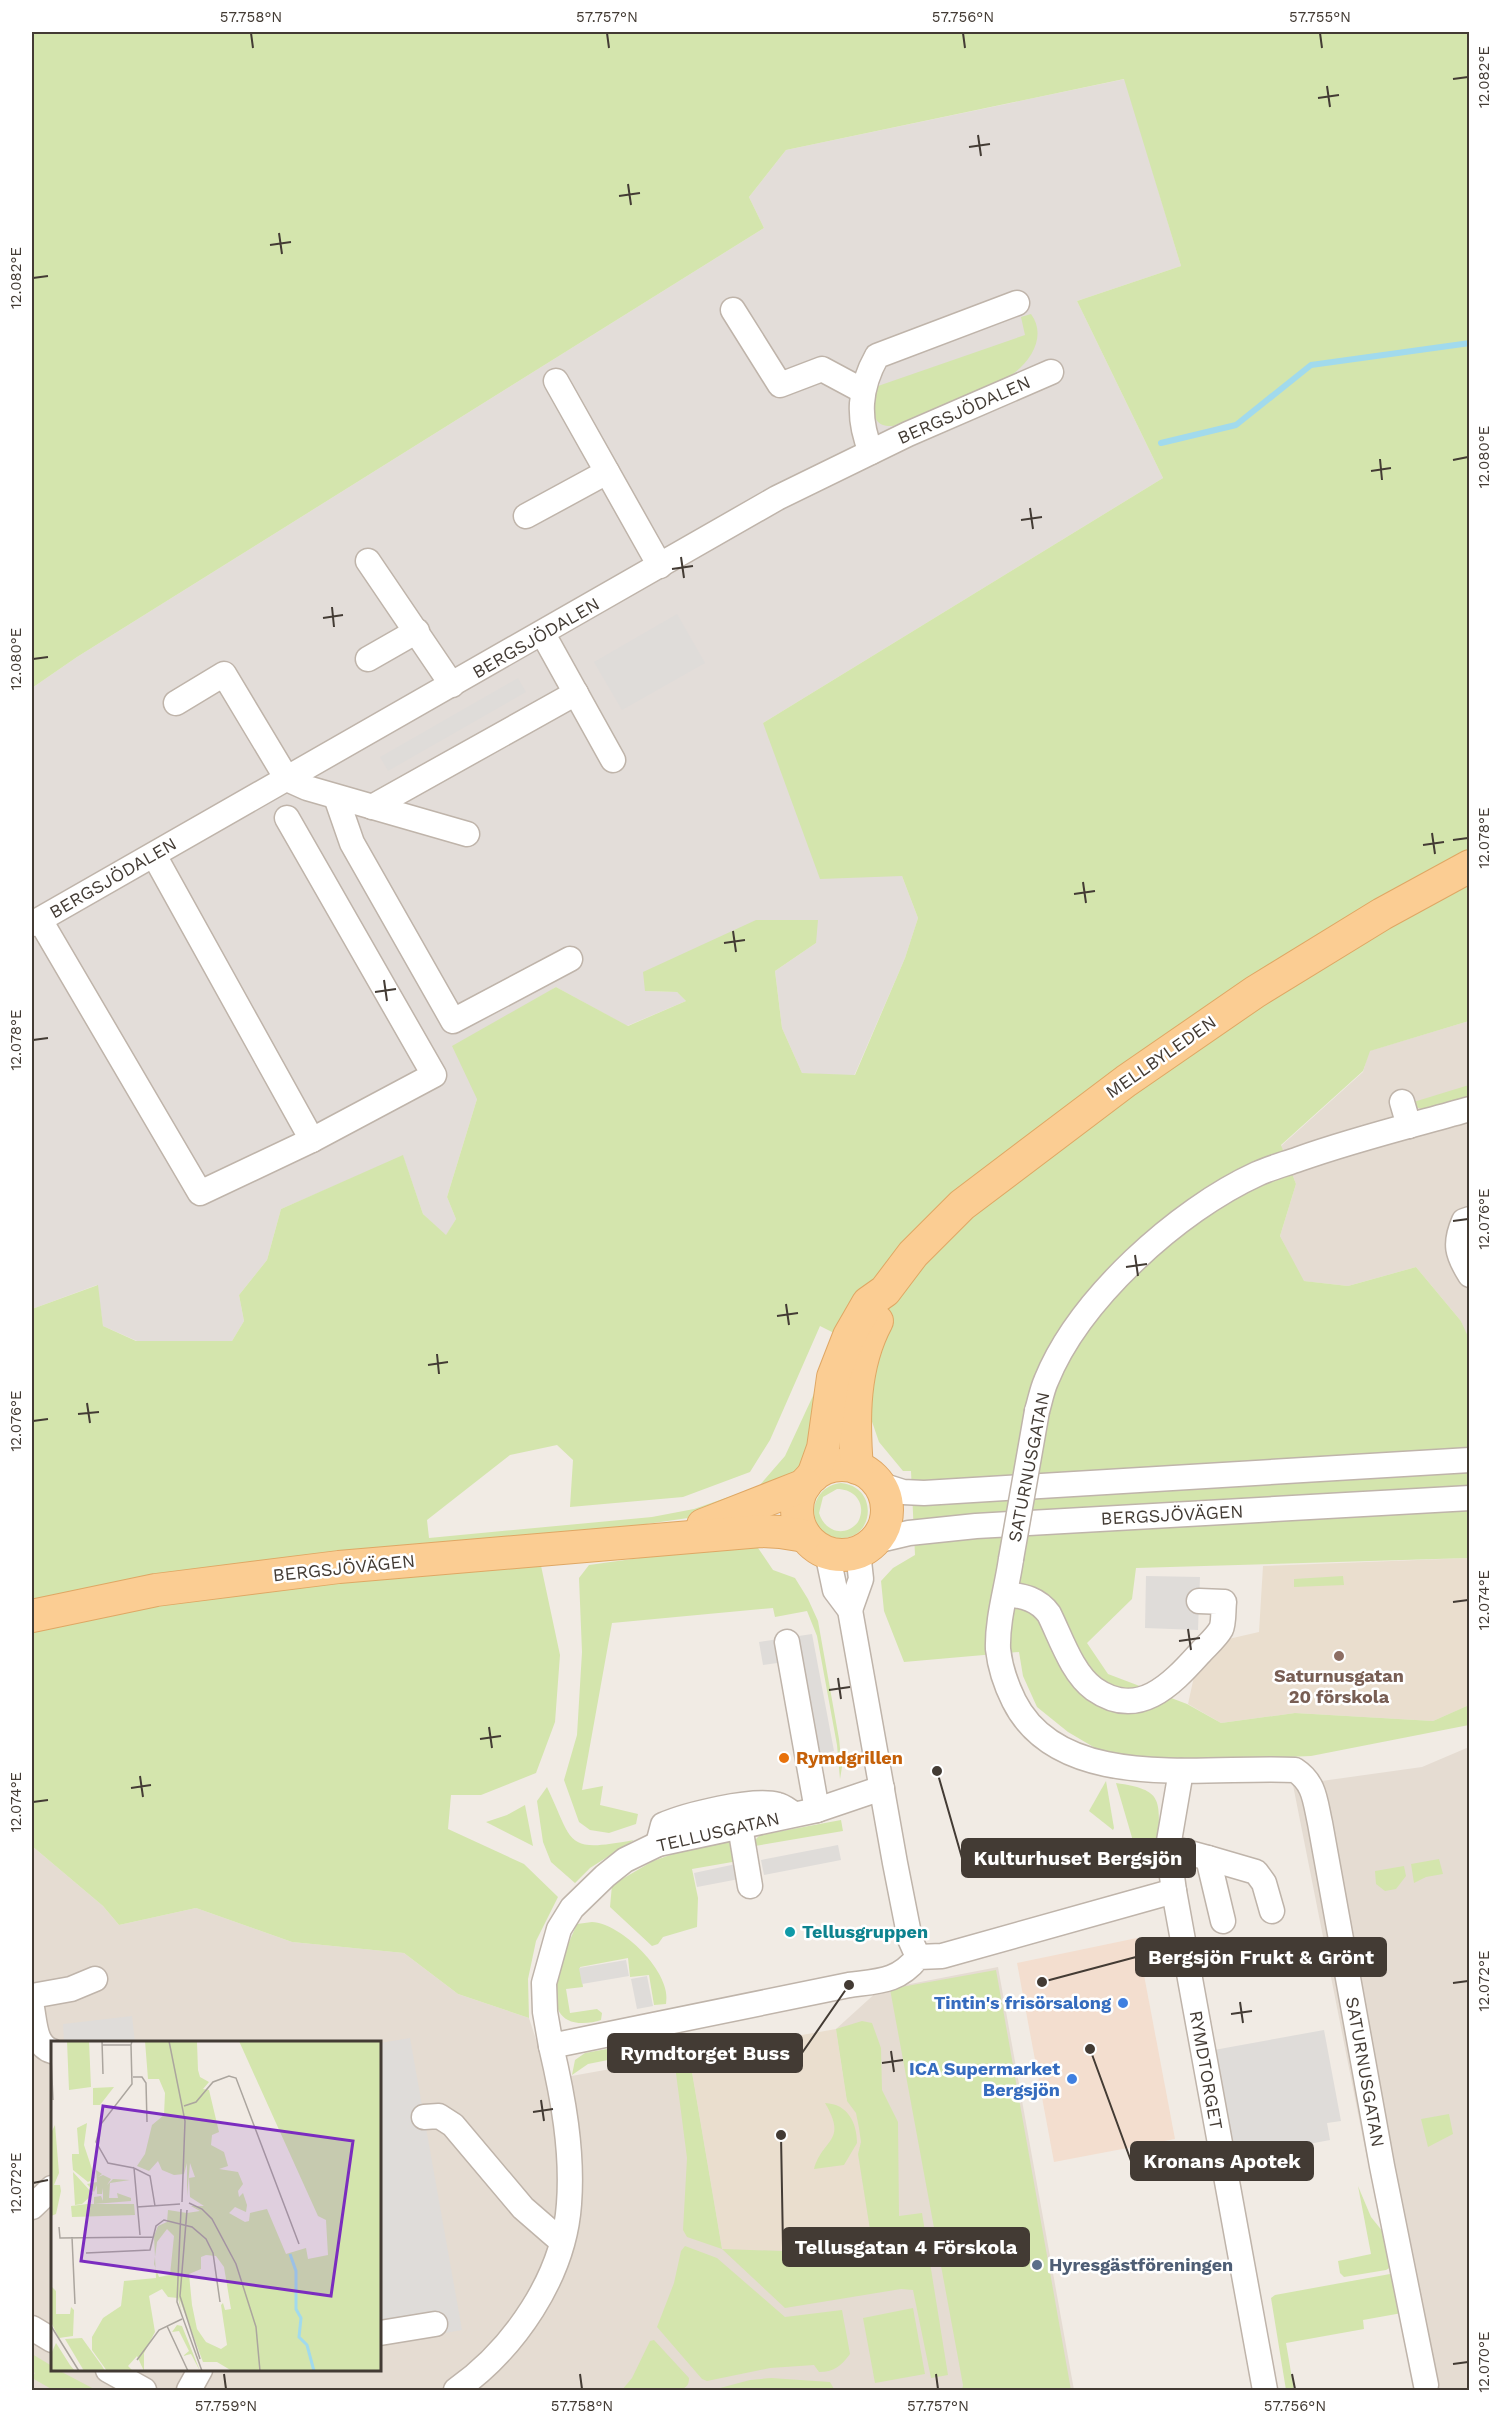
<svg xmlns="http://www.w3.org/2000/svg" width="1501" height="2422" viewBox="0 0 1501 2422" font-family="'Work Sans',sans-serif">
<rect width="100%" height="100%" fill="#f1ebe4"/>
<g fill="#e5dcd2" fill-rule="evenodd">
<path d="M1469,1021V1341L1461,1321L1416,1267L1348,1286L1303,1281L1280,1236L1296,1184L1281,1146L1363,1072L1369,1051Z"/>
<path d="M1469,1747V2390H1418L1382,2172L1367,2159L1293,1785L1422,1767Z"/>
<path d="M32,1846L103,1906L119,1925L196,1908L292,1942L404,1953L458,1994L529,2018L549,2080L689,2055L722,2249L847,2101L836,2029L879,1990L998,1967L1074,2390H32ZM52,2042H380V2370H52Z"/>
</g>
<path fill="#f3decf" d="M1137,1938L1175,2139L1054,2162L1017,1963Z"/>
<path fill="#e3ddd9" d="M1125,79L1181,266L1077,301L1163,478L763,723L902,876L918,918L905,958L854,1076L802,1073L782,1028L775,971L816,943L645,991L677,992L686,1001L627,1026L556,987L528,1005L477,1099L447,1197L456,1219L446,1236L423,1214L403,1156L281,1209L267,1260L239,1295L244,1321L232,1341H137L103,1326L97,1285L32,1309V688L77,657L764,228L749,197L786,150Z"/>
<g fill="#eadece">
<path d="M1469,1558V1705L1433,1721L1295,1713L1221,1723L1188,1704L1195,1672L1224,1640L1259,1632L1263,1566Z"/>
<path d="M836,2029L847,2101L856,2113L859,2128L861,2142L858,2154L871,2236L783,2251L722,2249L689,2055Z"/>
</g>
<g fill="#d4e5ad" fill-rule="evenodd">
<path d="M32,32H1469V1021L1370,1051L1363,1071L1281,1145L1296,1184L1280,1236L1304,1281L1348,1286L1416,1267L1461,1321L1470,1341L1469,1558L1136,1568L1132,1599L1087,1643L1108,1674L1187,1704L1221,1723L1295,1713L1433,1721L1469,1705V1725L1311,1756L1173,1762L1102,1752L1068,1732L1037,1707L1023,1676L1019,1652L904,1662L884,1611L881,1581L893,1568L915,1555L911,1471H903L879,1442L867,1407L848,1452H838L854,1343L820,1326L770,1440L750,1472L683,1497L570,1507L573,1460L557,1445L510,1455L427,1520L429,1538L652,1517L694,1509L737,1494H744L711,1512L688,1518L605,1530L540,1561L560,1655L555,1722L536,1773L481,1795H451L448,1829L524,1864L558,1897L536,1941L528,1979L529,2018L458,1994L404,1953L292,1942L196,1908L119,1925L103,1906L32,1846V1309L98,1285L103,1326L136,1341H232L244,1321L239,1295L267,1260L281,1209L403,1155L423,1214L446,1235L456,1219L447,1197L477,1099L452,1046L556,987L628,1026L686,1001L677,992L645,991L643,972L756,920H818L816,943L775,971L782,1028L802,1073L855,1075L905,958L918,918L902,876L820,879L763,723L1163,478L1077,301L1181,266L1124,79L786,150L749,197L764,228L77,657L32,688Z"/>
<path d="M1031,314C1048,337 1029,365 1008,377L893,426C868,428 872,402 878,386L1025,335L1021,317Z"/>
<path d="M1469,1085V1097C1448,1104 1427,1115 1407,1104Z"/>
<path d="M831,1357L806,1463L794,1475L759,1486L785,1456Z"/>
<path d="M841,1483C880,1487 874,1541 839,1538C805,1535 806,1487 841,1483ZM837,1489C856,1489 867,1505 858,1522C845,1538 825,1532 819,1513L823,1497Z"/>
<path d="M754,1542L773,1570L795,1578L808,1599L818,1621L839,1739L842,1767L840,1779L837,1745L817,1636L807,1611L775,1617L773,1608L612,1623L582,1790L603,1786L600,1805L638,1814L636,1824L609,1833L590,1830L579,1822L564,1780L577,1735L582,1652L579,1578L589,1565Z"/>
<path d="M1343,1576L1344,1585L1294,1587V1579Z"/>
<path d="M1106,1781L1114,1828L1113,1830L1089,1811Z"/>
<path d="M1116,1783C1164,1790 1159,1799 1159,1843L1133,1841Z"/>
<path d="M547,1787C574,1844 564,1853 634,1840L590,1868L575,1883L551,1862L543,1842L537,1801Z"/>
<path d="M525,1805L533,1846L486,1822L507,1815Z"/>
<path d="M841,1820L843,1831L755,1846L754,1841L760,1835Z"/>
<path d="M731,1841L738,1861L692,1869L698,1898L697,1927L663,1937L658,1944L652,1946L610,1907L612,1885L653,1861L693,1847Z"/>
<path d="M1439,1859L1443,1874L1426,1877L1414,1883L1411,1864Z"/>
<path d="M1404,1866L1406,1876L1396,1889L1385,1891L1376,1884L1375,1871Z"/>
<path d="M592,1922C621,1923 673,1973 666,2004L654,2005L649,1975L630,1977L628,1958L580,1967L583,1987L566,1989L570,2013L597,2009L602,2013L601,2020C592,2023 577,2025 568,2020C539,2004 568,1945 577,1924Z"/>
<path d="M996,1970L1071,2390H962L963,2385L890,1989Z"/>
<path d="M862,2021L872,2023L881,2048L882,2090L898,2122L899,2216L922,2213L948,2375L931,2378L913,2290L901,2289L785,2308L722,2249L687,2237L683,2230L687,2158L674,2058L689,2055L722,2249L783,2251L871,2236L858,2154L861,2142L859,2128L856,2113L847,2101L836,2029Z"/>
<path d="M672,2037L668,2048L588,2064L572,2075L575,2060L585,2053Z"/>
<path d="M825,2103C848,2104 857,2123 857,2143L844,2165L814,2169C823,2138 848,2142 825,2103Z"/>
<path d="M1449,2114L1453,2134L1428,2147L1421,2119Z"/>
<path d="M1358,2186L1371,2217L1387,2237L1391,2267L1386,2270L1344,2277L1340,2273L1338,2261L1371,2254Z"/>
<path d="M685,2246L717,2258L785,2317L842,2310L850,2354C841,2366 834,2372 819,2372L814,2365L770,2368L707,2381L702,2379L657,2327L674,2283L681,2251Z"/>
<path d="M1390,2274L1393,2276L1402,2313L1363,2320L1364,2329L1286,2343L1294,2390H1286L1271,2298L1275,2295Z"/>
<path d="M913,2308L925,2374L875,2383L863,2318Z"/>
<path d="M654,2340L689,2378C689,2386 686,2388 678,2390H622L632,2378L650,2341Z"/>
<path d="M32,2354L52,2366V2370H58L96,2390H53L32,2378L35,2373L32,2371Z"/>
<path d="M771,2378L830,2382L834,2389L719,2390L720,2388L750,2380Z"/>
</g>
<g fill="#dfdcd9">
<path d="M677,614L705,663L622,710L594,662Z"/>
<path d="M518,678L526,692L388,771L380,757Z"/>
<path d="M1146,1576L1200,1577L1198,1630L1145,1628Z"/>
<path d="M812,1634L834,1751L817,1755L799,1660L763,1665L759,1642Z"/>
<path d="M838,1845L841,1860L764,1875L761,1860Z"/>
<path d="M736,1864L739,1879L697,1887L694,1873Z"/>
<path d="M626,1960L629,1976L582,1984L579,1968Z"/>
<path d="M647,1976L653,2006L637,2009L631,1979Z"/>
<path d="M132,2016L135,2042H64L63,2024Z"/>
<path d="M1324,2030L1341,2121L1327,2123L1330,2140L1234,2158L1214,2050Z"/>
<path d="M410,2038L462,2330L410,2339L380,2324V2043Z"/>
</g>
<g fill="none" stroke-linecap="round" stroke-linejoin="round">
<path stroke="#a1daed" stroke-width="6" d="M1161,443L1236,425L1311,365L1470,343"/>
<defs>
<g id="minor">
<path d="M733,310L780,385L822,369L863,391"/>
<path d="M556,381L660,566"/>
<path d="M871,452C857,418 859,388 877,356L1017,303"/>
<path d="M526,516L607,472"/>
<path d="M368,561L452,685"/>
<path d="M543,634L613,760"/>
<path d="M368,659L417,631"/>
<path d="M176,703L224,674L287,779L307,788L467,834"/>
<path d="M336,797L352,843L453,1021L570,959"/>
<path d="M372,807L576,693"/>
<path d="M154,855L312,1140"/>
<path d="M40,920L200,1193L312,1140L434,1075L287,818"/>
<path d="M32,924L777,498L908,434L1051,372"/>
<path d="M1402,1102L1409,1126"/>
<path d="M1470,1219L1464,1221C1454,1244 1457,1254 1470,1275"/>
<path d="M1037,1411C1040,1401 1042,1390 1046,1381C1079,1299 1178,1210 1257,1174C1270,1168 1285,1164 1299,1159C1355,1139 1413,1125 1470,1109"/>
<path d="M878,1484L903,1492L924,1493L1470,1460"/>
<path d="M875,1541L909,1533L976,1526L1470,1498"/>
<path d="M827,1552L835,1590L850,1610L895,1863L910,1939L918,1957"/>
<path d="M1011,1559C1007,1588 997,1619 998,1649C1000,1667 1006,1685 1014,1701C1061,1795 1209,1765 1295,1770C1315,1783 1315,1801 1320,1823L1382,2166L1426,2385"/>
<path d="M1006,1594C1024,1596 1038,1599 1049,1614C1061,1638 1072,1673 1094,1689C1138,1720 1171,1685 1199,1654C1206,1646 1216,1638 1221,1629C1224,1623 1223,1610 1224,1602L1199,1601"/>
<path d="M850,1610L861,1579L858,1552"/>
<path d="M787,1642L817,1810"/>
<path d="M1181,1771L1168,1847L1174,1891L1265,2390"/>
<path d="M882,1788L817,1810L658,1844L625,1860L605,1876L572,1908L559,1929L544,1983L545,2012L551,2046L849,1985C879,1981 898,1982 918,1957L942,1956L1174,1891"/>
<path d="M740,1826L750,1886"/>
<path d="M658,1844L663,1825C686,1815 753,1798 778,1805C783,1806 789,1811 794,1814"/>
<path d="M1168,1847L1208,1858L1223,1921"/>
<path d="M1208,1858L1256,1872L1264,1883L1272,1911"/>
<path d="M32,1996L71,1989L95,1979"/>
<path d="M32,2008C35,2024 35,2046 52,2051"/>
<path d="M424,2117L439,2116L453,2125L523,2208L561,2241"/>
<path d="M32,2207L52,2188"/>
<path d="M32,2328L52,2340"/>
<path d="M380,2333L435,2324"/>
<path d="M108,2370L144,2390"/>
<path d="M189,2390L200,2370"/>
<path d="M456,2390C514,2349 564,2277 569,2204C573,2151 563,2097 551,2046"/>
</g>
<g id="major">
<circle cx="842" cy="1510" r="45"/>
<path d="M857,1468C853,1418 853,1366 877,1321"/>
<path d="M813,1476L823,1448L833,1377L849,1336L868,1303L885,1291L913,1254L962,1205L1126,1081L1255,992L1382,914L1470,866"/>
<path d="M703,1525L805,1485"/>
<path d="M32,1616L156,1590L339,1567L761,1531L780,1532L805,1536"/>
</g>
</defs>
<use href="#minor" stroke="#bfb4aa" stroke-width="27"/>
<use href="#major" stroke="#dfa764" stroke-width="34"/>
<use href="#minor" stroke="#fff" stroke-width="24"/>
<use href="#major" stroke="#fbcd93" stroke-width="32"/>
<defs>
<path id="minor-bridge" d="M1011,1559L1037,1411"/>
</defs>
<use href="#minor-bridge" stroke="#bfb4aa" stroke-width="27" stroke-linecap="butt"/>
<use href="#minor-bridge" stroke="#fff" stroke-width="24"/>
</g>
<path fill="none" stroke="#433b34" stroke-width="2" d="M251,33L253,48M607,33L609,48M963,33L965,48M1320,33L1322,48M1453,79L1468,77M1327,86L1330,107M1318,98L1339,95M978,135L981,156M969,147L990,144M628,184L631,205M619,196L640,193M279,233L282,254M270,245L291,242M33,278L48,276M1380,459L1382,480M1453,460L1468,457M1371,471L1391,468M1030,508L1033,529M1021,520L1042,517M681,557L684,578M672,569L693,566M332,607L334,627M323,618L343,615M33,659L48,657M1432,833L1435,854M1453,840L1468,838M1423,845L1444,842M1083,882L1086,903M1074,894L1095,891M733,931L736,952M724,943L745,940M384,980L387,1001M375,992L396,989M33,1040L48,1038M1453,1221L1468,1219M1135,1255L1138,1276M1126,1267L1147,1264M786,1304L789,1325M777,1316L798,1313M437,1354L439,1374M428,1365L448,1362M87,1403L90,1423M78,1414L99,1412M33,1421L48,1419M1453,1602L1468,1600M1188,1629L1191,1650M1179,1641L1200,1638M838,1678L841,1699M829,1690L850,1687M489,1727L492,1748M480,1739L501,1736M140,1776L143,1797M131,1788L151,1785M33,1802L48,1800M1453,1983L1468,1981M1240,2002L1243,2023M1231,2014L1252,2011M891,2051L894,2072M882,2063L903,2060M541,2100L544,2121M533,2112L553,2109M33,2183L48,2180M1453,2364L1468,2362M224,2374L226,2389M580,2374L582,2389M936,2374L938,2389M1292,2374L1295,2389"/>
<circle fill="#8d6e63" stroke="#fff" stroke-width="2" cx="1339" cy="1656" r="6"/>
<circle fill="#e8710a" stroke="#fff" stroke-width="2" cx="784" cy="1758" r="6"/>
<circle fill="#0f9aa8" stroke="#fff" stroke-width="2" cx="790" cy="1932" r="6"/>
<g fill="#3f7fe0" stroke="#fff" stroke-width="2">
<circle cx="1123" cy="2003" r="6"/>
<circle cx="1072" cy="2079" r="6"/>
</g>
<circle fill="#5c6f8a" stroke="#fff" stroke-width="2" cx="1037" cy="2265" r="6"/>
<g text-anchor="middle" stroke-width="5" stroke-linejoin="round" paint-order="stroke">
<g font-size="18" fill="#433b34" stroke="#fff">
<text transform="translate(964 410) rotate(-24)" y="6">BERGSJÖDALEN</text>
<text transform="translate(536 638) rotate(-30)" y="6">BERGSJÖDALEN</text>
<text transform="translate(113 878) rotate(-30)" y="6">BERGSJÖDALEN</text>
<text transform="translate(1161 1057) rotate(-35)" y="6">MELLBYLEDEN</text>
<text transform="translate(1029 1467) rotate(-79)" y="6">SATURNUSGATAN</text>
<text transform="translate(1172 1515) rotate(-3)" y="6">BERGSJÖVÄGEN</text>
<text transform="translate(344 1568) rotate(-6)" y="6">BERGSJÖVÄGEN</text>
<text transform="translate(718 1832) rotate(-13)" y="6">TELLUSGATAN</text>
<text transform="translate(1206 2070) rotate(80)" y="6">RYMDTORGET</text>
<text transform="translate(1365 2072) rotate(80)" y="6">SATURNUSGATAN</text>
</g>
<g font-size="18" font-weight="bold" fill="#785e54" stroke="#fff">
<text x="1339" y="1682">Saturnusgatan<tspan x="1339" dy="21">20 förskola</tspan></text>
</g>
<g font-size="18" font-weight="bold" fill="#c56008" stroke="#fff" text-anchor="start">
<text x="796" y="1764">Rymdgrillen</text>
</g>
<g font-size="18" font-weight="bold" fill="#0d838f" stroke="#fff" text-anchor="start">
<text x="802" y="1938">Tellusgruppen</text>
</g>
<g font-size="18" font-weight="bold" fill="#366cbe" stroke="#fff" text-anchor="end">
<text x="1111" y="2009">Tintin's frisörsalong</text>
<text x="1060" y="2075">ICA Supermarket<tspan x="1060" dy="21">Bergsjön</tspan></text>
</g>
<g font-size="18" font-weight="bold" fill="#4e5e75" stroke="#fff" text-anchor="start">
<text x="1049" y="2271">Hyresgästföreningen</text>
</g>
</g>
<g transform="translate(51 2041)">
<rect width="330" height="330" fill="#f1ebe4"/>
<path d="M16,0H38L40,46L18,49ZM94,0L146,1L147,29L149,36L158,41L152,48L158,49L168,91L161,94L160,104L173,111L177,125L168,128L187,131L192,143L187,150L188,156L192,152L196,164L195,171L184,166L178,172L194,181L198,180L199,172L216,168L235,213L255,207L257,218L277,214L275,179L267,175L188,0H330V330H181L166,321H152L128,257L131,273L127,257L117,256L111,248L98,255L104,291L93,312V330L86,315L77,325L82,330H56L41,309V296L52,277L70,265L73,240L105,237L103,195L107,185L116,181L117,169L136,172L149,170L140,165H153L139,156L138,137L144,136L139,122L136,155V122L133,133L123,134L111,129L107,120L98,130L86,125L94,113L101,84L113,74L114,52L108,38H97ZM116,188L123,195L119,234L108,236L103,223L106,201ZM155,214L165,215L173,226L180,268L174,269L172,262L170,264L176,304L170,308L155,301L146,288L141,264L138,233L150,228V216ZM63,46L49,64H42V47ZM36,82L33,104L44,137L37,141L22,129L21,118V113H28L26,87ZM4,84L8,132L3,144H9L10,150L5,173L0,175V92ZM45,129L51,133L47,136L52,134L60,138L56,144L62,138L79,139L59,142L58,157H67L66,152L80,157V160L43,163V156L50,155L52,160V147L51,153H46V144L43,151L36,143L46,141ZM22,131L42,153L31,163L24,164ZM36,163H83L84,174L21,176L20,165ZM0,245L5,250V273H19L20,266L23,269L22,295L8,297L1,283ZM126,284L131,285L149,330L140,313L132,315L138,310L128,290L121,291ZM31,297L51,325L54,330H33L14,298ZM5,302L19,324L24,330L0,329V313Z" fill="#d4e5ad" fill-rule="evenodd"/>
<path fill="none" stroke="#a1daed" stroke-width="3" d="M239,213L245,230V268L250,277L248,296L256,304L263,330"/>
<path fill="none" stroke="#aba59e" stroke-width="1.5" d="M51,0L52,33M118,0L134,80L131,161M51,4H80L81,0M80,4L81,43L50,83L45,101L57,122L83,127M0,16L2,59M82,36H91L95,42L96,81M133,65L145,61L162,41L178,35L185,37L248,203M138,162L151,168L161,178L185,223L205,286L209,330M86,166L129,163M130,168L126,261L151,330M136,169L129,255L149,318M8,186L9,197L102,196M89,194L83,127L99,135L104,165M21,196L24,263M35,212L99,209L105,185L113,179L141,186L155,198L162,212L169,261M0,285L28,330M116,285L137,330M86,319L108,289L131,278"/>
<path fill="#7b2cbf" fill-opacity="0.15" stroke="#7b2cbf" stroke-width="3" d="M52,65L302,100L280,255L30,220Z"/>
<rect width="330" height="330" fill="none" stroke="#433b34" stroke-width="3"/>
</g>
<path fill="none" stroke="#433b34" stroke-width="2" d="M937 1771L962 1858M1042 1982L1136 1957M849 1985L802 2053M1090 2049L1131 2161M781 2135L783 2247"/>
<g fill="#433b34" stroke="#fff" stroke-width="2">
<circle cx="937" cy="1771" r="6"/>
<circle cx="1042" cy="1982" r="6"/>
<circle cx="849" cy="1985" r="6"/>
<circle cx="1090" cy="2049" r="6"/>
<circle cx="781" cy="2135" r="6"/>
</g>
<g fill="#433b34" stroke="#433b34" stroke-width="2">
<rect x="962" y="1839" width="233" height="38" rx="6"/>
<rect x="1136" y="1938" width="250" height="38" rx="6"/>
<rect x="608" y="2034" width="194" height="38" rx="6"/>
<rect x="1131" y="2142" width="182" height="38" rx="6"/>
<rect x="783" y="2228" width="246" height="38" rx="6"/>
</g>
<g font-size="20" text-anchor="middle" font-weight="bold" fill="#fff">
<text x="1078" y="1865">Kulturhuset Bergsjön</text>
<text x="1261" y="1964">Bergsjön Frukt &amp; Grönt</text>
<text x="705" y="2060">Rymdtorget Buss</text>
<text x="1222" y="2168">Kronans Apotek</text>
<text x="906" y="2254">Tellusgatan 4 Förskola</text>
</g>
<rect width="1501" height="2422" fill="none" stroke="#ffffff" stroke-width="66"/>
<rect x="33" y="33" width="1435" height="2356" fill="none" stroke="#433b34" stroke-width="2"/>
<g font-size="15" text-anchor="middle" fill="#433b34">
<text x="251" y="22">57.758°N</text>
<text x="607" y="22">57.757°N</text>
<text x="963" y="22">57.756°N</text>
<text x="1320" y="22">57.755°N</text>
<text transform="translate(1484 77) rotate(-90)" y="5">12.082°E</text>
<text transform="translate(16 278) rotate(-90)" y="5">12.082°E</text>
<text transform="translate(1484 457) rotate(-90)" y="5">12.080°E</text>
<text transform="translate(16 659) rotate(-90)" y="5">12.080°E</text>
<text transform="translate(1484 838) rotate(-90)" y="5">12.078°E</text>
<text transform="translate(16 1040) rotate(-90)" y="5">12.078°E</text>
<text transform="translate(1484 1219) rotate(-90)" y="5">12.076°E</text>
<text transform="translate(16 1421) rotate(-90)" y="5">12.076°E</text>
<text transform="translate(1484 1600) rotate(-90)" y="5">12.074°E</text>
<text transform="translate(16 1802) rotate(-90)" y="5">12.074°E</text>
<text transform="translate(1484 1981) rotate(-90)" y="5">12.072°E</text>
<text transform="translate(16 2183) rotate(-90)" y="5">12.072°E</text>
<text transform="translate(1484 2362) rotate(-90)" y="5">12.070°E</text>
<text x="226" y="2411">57.759°N</text>
<text x="582" y="2411">57.758°N</text>
<text x="938" y="2411">57.757°N</text>
<text x="1295" y="2411">57.756°N</text>
</g>
</svg>
